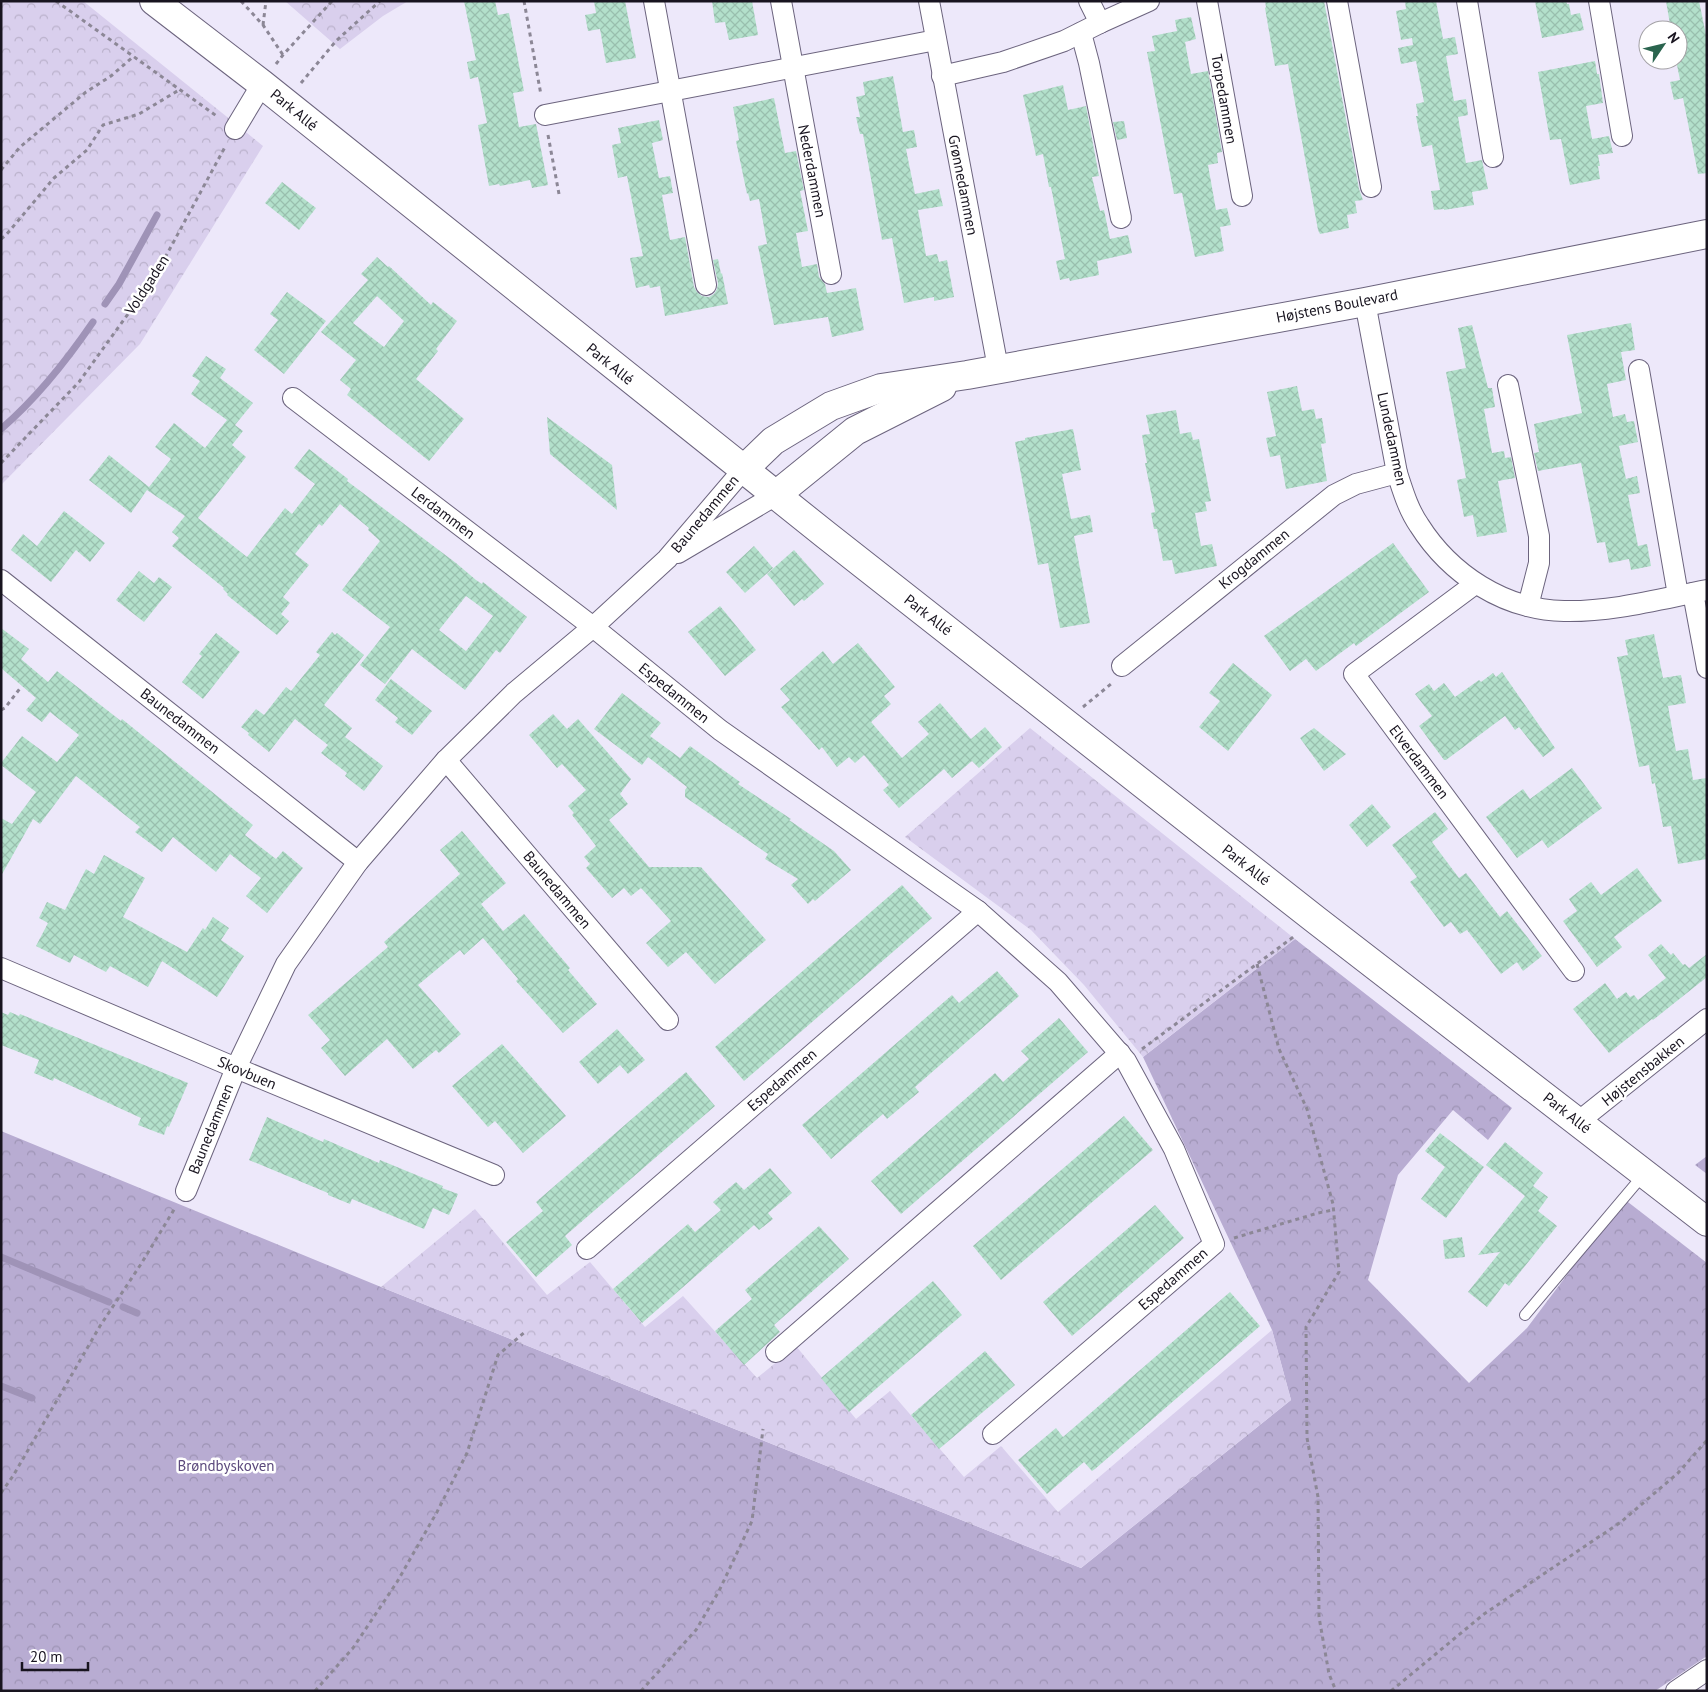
<svg xmlns="http://www.w3.org/2000/svg" width="1708" height="1692" viewBox="0 0 1708 1692" font-family="'PT Sans',sans-serif">
<defs>
<pattern id="forest-crowns" width="20" height="18" patternUnits="userSpaceOnUse" patternTransform="scale(1.25)"><rect width="20" height="18" fill="#b8acd2"/><path d="M2 6a3 3 0 1 1 6 0M12 15a3 3 0 1 1 6 0" fill="none" stroke="#9d93b4"/></pattern>
<pattern id="park-crowns" width="20" height="18" patternUnits="userSpaceOnUse" patternTransform="scale(1.25)"><rect width="20" height="18" fill="#d9cfed"/><path d="M2 6a3 3 0 1 1 6 0M12 15a3 3 0 1 1 6 0" fill="none" stroke="#bab1cb"/></pattern>
<pattern id="building-cross-hatch" width="8" height="8" patternUnits="userSpaceOnUse" patternTransform="scale(1.25)"><rect width="8" height="8" fill="#b3e0cb"/><path d="M0 0l8 8M0 8l8-8" fill="none" stroke="#99bfae"/></pattern>
</defs>
<rect width="100%" height="100%" fill="#ede8fa"/>
<g fill="url(#forest-crowns)">
<path d="M1295,939L1512,1108L1488,1140L1453,1110L1398,1175L1368,1280L1469,1383L1527,1328L1624,1199L1707,1263V1656L1655,1691H1V1131L381,1287L1081,1568L1291,1400L1272,1330L1143,1057Z"/>
<path d="M1707,1156V1174L1695,1165Z"/>
</g>
<g fill="url(#park-crowns)">
<path d="M1,1H83L263,146L140,344L1,485Z"/>
<path d="M285,1H408L383,16L340,49Z"/>
<path d="M1030,728L1295,939L1143,1057L1084,985L1031,930L905,837Z"/>
<path d="M475,1209L547,1295L590,1262L645,1327L683,1296L757,1378L796,1346L856,1419L890,1391L964,1477L1001,1446L1058,1512L1272,1330L1291,1400L1081,1568L381,1287Z"/>
</g>
<g fill="none" stroke-linecap="round" stroke-linejoin="round">
<g stroke="#9f93b7" stroke-width="7">
<path d="M105,304L119,284L157,215"/>
<path d="M1,429C36,399 67,360 93,322"/>
<path d="M1,1257L109,1302"/>
<path d="M123,1307L137,1313"/>
<path d="M1,1386L32,1398"/>
</g>
</g>
<g fill="url(#building-cross-hatch)" fill-rule="evenodd">
<path d="M464,1H495L498,15L509,13L524,91L513,93L519,127L536,124L548,185L532,188L530,180L500,186L499,184L489,186L478,125L487,123L478,77L470,79L467,62L476,60Z"/>
<path d="M594,1H625L636,58L606,63L600,29L588,31L585,15L596,13Z"/>
<path d="M712,1H752L758,35L729,40L725,22L715,23Z"/>
<path d="M1265,1H1324L1359,189L1363,200L1355,201L1357,213L1347,215L1349,228L1320,234L1318,230L1288,64L1275,66L1265,8L1266,7Z"/>
<path d="M1405,1H1436L1443,39L1455,37L1458,54L1446,56L1454,101L1466,99L1468,115L1458,117L1466,163L1482,160L1488,189L1472,192L1474,205L1444,210V209L1434,210L1431,191L1440,190L1432,145L1422,147L1416,116H1418L1416,104L1424,102L1416,61L1401,64L1398,48L1413,45L1412,38L1401,40L1396,11L1406,9Z"/>
<path d="M1535,1H1566L1567,4H1569L1571,15L1580,13L1584,30L1542,38Z"/>
<path d="M1666,1H1699L1707,40V173L1698,174L1683,98L1674,100L1670,82L1680,80L1676,60H1678V30H1671Z"/>
<path d="M1191,17L1196,39L1185,42L1191,74L1208,71L1222,152L1217,153L1218,163L1208,165L1216,210L1227,208L1231,225L1220,227L1224,251L1195,257L1182,193L1174,194L1147,52L1155,51L1152,36L1177,31L1175,20Z"/>
<path d="M1595,61L1597,74H1599L1603,103L1586,106L1592,139L1609,136L1613,153L1598,155L1600,166H1598L1600,179L1570,185L1561,139L1550,140L1538,72Z"/>
<path d="M893,76L903,132L914,130L917,147L906,149L915,194L939,189L943,206L918,210L926,256L937,254L939,262L947,260L954,297L934,301V297L904,303L892,238L882,240L863,134H860L856,117H860L856,97L865,95L863,82Z"/>
<path d="M1063,85L1068,110L1086,106L1099,176L1092,177L1100,211L1104,210L1110,239L1128,235L1132,253L1097,261L1099,275L1070,281L1069,278L1060,280L1056,261L1065,259L1051,187H1049L1043,154L1036,156L1023,95Z"/>
<path d="M774,98L785,153L796,151L804,190L800,191L808,231L796,233L802,267L817,264L819,277L825,284L827,293L856,288L864,330L832,337L828,317L774,325L758,246L767,244L759,199L750,201L748,193L747,194L736,141L739,140L733,107Z"/>
<path d="M659,120L663,140L652,143L659,178L670,176L673,193L662,195L670,240L685,237L694,287L697,292L702,296L709,297L714,294L717,289L718,283L713,260L718,259L721,274L722,273L728,304L665,316L660,286L650,288L649,285L636,288L630,258L643,256L627,176L618,178L612,145L621,143L618,128Z"/>
<path d="M1124,121L1127,138L1117,140L1113,122Z"/>
<path d="M282,182L316,208L299,230L265,203Z"/>
<path d="M377,257L388,267L389,266L431,305L433,302L457,321L436,349L438,351L416,379L464,419L429,461L347,395L351,389L340,380L356,360L321,332L368,280L361,274ZM377,296L404,321L384,347L353,323Z"/>
<path d="M287,292L326,321L284,374L254,350L278,320L270,314Z"/>
<path d="M1631,323L1635,350L1621,352L1626,380L1607,384L1613,417L1625,414L1627,422L1634,421L1638,442L1619,446L1626,479L1637,476L1640,493L1628,495L1638,546L1647,544L1651,566L1631,570L1629,559L1609,563L1605,542L1597,543L1581,463L1538,471L1534,453L1539,452L1534,424L1582,413L1567,335Z"/>
<path d="M1472,325L1488,388H1492L1495,407L1484,409L1492,453L1504,451L1505,458L1511,457L1515,478L1498,481L1507,532L1477,537L1473,515L1464,517L1457,480L1466,478L1446,372L1466,368L1458,328Z"/>
<path d="M206,356L226,369L220,378L253,403L235,425L243,431L232,445L246,457L198,518L247,557L285,508L292,514L315,484L294,468L309,449L348,479L347,481L456,563L476,580L482,584L483,582L527,617L500,653L496,650L465,690L412,649L385,684L360,665L390,627L342,590L380,541L368,530L369,528L340,504L322,526L319,524L295,554L309,565L283,597L290,603L281,614L289,621L277,635L227,595L228,594L223,589L224,588L172,546L179,538L172,532L185,516L147,490L131,513L89,480L109,455L149,487L171,459L155,447L174,423L205,448L227,420L191,394L200,381L192,376ZM466,596L493,616L466,651L439,630Z"/>
<path d="M1297,386L1302,411L1314,409L1316,419L1322,418L1326,443L1321,444L1327,481L1286,489L1280,455L1270,457L1266,438L1276,436L1267,392Z"/>
<path d="M1176,410L1180,434L1191,432L1193,440L1199,439L1211,501L1205,502L1207,511L1195,513L1201,546L1212,544L1217,566L1175,574L1172,560L1163,561L1157,529H1154L1151,513L1155,512L1145,463H1147L1142,435L1150,434L1146,415Z"/>
<path d="M547,417L612,465L617,510L550,454Z"/>
<path d="M1073,429L1081,470L1062,474L1071,519L1090,515L1093,532L1074,536L1090,623L1060,628L1048,563L1038,565L1015,442L1025,440V438Z"/>
<path d="M64,511L105,543L90,562L76,550L51,582L11,550L23,534L37,546Z"/>
<path d="M1393,543L1429,592L1356,646L1354,643L1316,671L1306,659L1290,671L1264,636Z"/>
<path d="M754,546L773,568L745,593L726,572Z"/>
<path d="M794,550L824,584L804,601L802,599L794,606L767,574Z"/>
<path d="M139,571L154,583L159,577L172,587L144,622L116,600Z"/>
<path d="M720,606L756,650L725,676L688,632Z"/>
<path d="M1,628L29,649L21,659L48,682L57,671L121,721L122,719L253,825L245,835L276,859L283,851L303,868L267,913L246,896L261,878L230,854L216,872L173,837L162,852L135,832L140,827L76,776L40,824L33,819L1,876V818L12,824L36,792L1,765V763L22,736L57,762L79,735L50,712L42,722L26,710L36,698L1,668Z"/>
<path d="M332,632L335,635L337,633L364,655L324,705L352,728L345,737L383,766L364,791L345,776L347,773L321,753L328,745L295,719L269,752L248,735L249,733L241,727L256,709L264,715L286,687L291,691L320,655L316,652Z"/>
<path d="M216,633L240,652L203,699L182,682L202,656L199,654Z"/>
<path d="M1654,634L1663,678L1681,675L1686,703L1668,706L1676,751L1688,749L1693,780L1707,778V859L1678,864L1671,826L1663,827L1655,783L1652,784L1649,765L1639,767L1617,657L1628,655L1625,640Z"/>
<path d="M858,643L895,687L884,696L891,704L871,722L902,758L929,734L918,722L940,703L971,739L985,727L1002,747L979,768L972,761L952,778L944,769L899,808L883,790L889,785L864,755L855,763L849,757L837,767L822,747L819,750L781,707L790,700L780,689L823,651L833,664Z"/>
<path d="M1233,663L1272,695L1228,751L1199,727L1220,701L1209,693Z"/>
<path d="M1502,672L1555,748L1543,757L1519,727L1515,730L1505,716L1446,760H1444L1419,726L1432,716L1415,694L1429,684L1434,691L1444,683L1455,697L1479,680L1481,682L1493,673L1496,677Z"/>
<path d="M391,679L432,711L412,735L395,722L398,718L375,700Z"/>
<path d="M622,693L661,723L650,736L680,758L690,746L740,782L738,784L791,819L789,820L834,851L851,870L815,901L813,899L808,904L791,885L798,879L765,859L768,854L685,797V790L687,787L648,757L642,765L594,729Z"/>
<path d="M553,714L567,729L578,719L631,779L620,794L628,804L609,820L649,867H701L766,940L715,984L686,952L668,967L646,943L671,921L641,888L631,896L624,888L612,898L586,868L590,864L584,857L596,846L572,815L574,813L568,806L586,790L562,764L557,768L529,735Z"/>
<path d="M1314,728L1346,754L1324,771L1300,738Z"/>
<path d="M1572,768L1602,808L1548,848L1542,840L1517,858L1486,817L1523,789L1530,799Z"/>
<path d="M1372,804L1391,827L1367,847L1349,825Z"/>
<path d="M1435,812L1448,829L1432,842L1459,878L1466,873L1500,917L1507,911L1542,956L1523,971L1517,962L1501,974L1467,930L1460,934L1451,922L1444,927L1410,882L1417,877L1392,845Z"/>
<path d="M462,831L506,883L481,904L503,931L524,914L570,968L568,970L597,1004L563,1033L516,981L518,979L483,938L464,955L460,950L418,985L461,1034L439,1053L436,1050L413,1069L387,1039L345,1076L321,1048L330,1040L308,1015L388,947L384,942L460,874L440,850Z"/>
<path d="M104,855L145,878L123,917L187,952L203,928L205,930L213,917L229,928L221,940L244,956L217,997L162,961L148,987L110,966L106,972L74,955L70,963L36,946L48,923L39,918L47,902L65,910L86,869L94,874Z"/>
<path d="M1637,868L1662,901L1614,937L1622,947L1597,967L1563,921L1577,911L1569,899L1591,882L1601,895Z"/>
<path d="M902,885L932,918L744,1081L715,1047Z"/>
<path d="M1661,944L1671,955L1673,953L1683,965L1685,964L1689,968L1707,954V977L1653,1020L1652,1019L1609,1053L1573,1009L1605,983L1617,999L1626,992L1630,997L1634,995L1638,1000L1666,978L1648,955Z"/>
<path d="M997,971L1019,996L915,1087L919,1092L887,1119L883,1114L831,1159L802,1125L952,995L959,1003Z"/>
<path d="M1,1012L8,1015L10,1012L19,1016L20,1014L188,1083L169,1127L167,1126L164,1135L138,1125L141,1118L54,1078L53,1081L34,1073L39,1060L1,1045Z"/>
<path d="M1059,1018L1088,1052L901,1214L871,1181L995,1073L1003,1082L1029,1059L1021,1051Z"/>
<path d="M617,1029L645,1060L628,1074L620,1065L598,1084L579,1062Z"/>
<path d="M502,1044L566,1116L523,1153L495,1121L488,1127L452,1086Z"/>
<path d="M686,1072L715,1106L565,1236L572,1245L536,1277L506,1242L543,1211L536,1202Z"/>
<path d="M1124,1116L1153,1150L1001,1280L973,1246Z"/>
<path d="M267,1117L323,1142L324,1139L379,1163L380,1160L443,1186L442,1188L458,1194L449,1215L433,1208L424,1229L352,1199L350,1204L328,1195V1193L249,1160Z"/>
<path d="M1440,1133L1484,1167L1446,1218L1421,1199L1445,1167L1425,1151Z"/>
<path d="M1505,1142L1543,1173L1533,1186L1548,1197L1538,1211L1557,1226L1509,1286L1505,1283L1487,1307L1468,1292L1500,1252L1478,1255L1529,1191L1525,1196L1486,1165Z"/>
<path d="M770,1168L792,1193L768,1213L773,1219L759,1230L754,1225L642,1323L613,1289L688,1224L695,1232L721,1210L713,1202L736,1182L744,1190Z"/>
<path d="M1155,1205L1184,1238L1072,1336L1043,1302Z"/>
<path d="M819,1226L849,1259L774,1325L780,1332L744,1365L715,1331L752,1299L745,1290Z"/>
<path d="M1462,1237L1465,1257L1445,1259L1443,1240Z"/>
<path d="M933,1281L962,1315L849,1412L821,1378Z"/>
<path d="M1230,1292L1260,1326L1095,1469L1092,1471L1084,1462L1047,1494L1018,1460L1056,1428L1063,1437Z"/>
<path d="M985,1351L1015,1385L939,1449L911,1415Z"/>
</g>
<g fill="none" stroke-linecap="round" stroke-linejoin="round">
<defs>
<path id="lane" d="M1525,1315L1644,1174"/>
<g id="street">
<path d="M654,1L706,285"/>
<path d="M781,1L831,274"/>
<path d="M929,1L998,368"/>
<path d="M1089,1L1100,23"/>
<path d="M1207,1L1242,196"/>
<path d="M1337,1L1371,187"/>
<path d="M1467,1L1493,157"/>
<path d="M1599,1L1622,136"/>
<path d="M1081,33L1089,63L1121,218"/>
<path d="M942,76L1003,62L1064,41L1100,23L1149,1"/>
<path d="M545,115L936,40"/>
<path d="M235,129L262,84"/>
<path d="M1365,302L1397,473C1403,491 1408,509 1419,525C1450,574 1504,610 1564,611C1612,612 1660,599 1707,590"/>
<path d="M1639,370L1678,595"/>
<path d="M1508,385L1539,536V563L1528,606"/>
<path d="M293,398L593,627L720,730L978,911L1058,982L1126,1061L1174,1149L1214,1244L993,1434"/>
<path d="M678,553L776,495"/>
<path d="M1,580L358,862"/>
<path d="M1475,584L1354,674L1574,971"/>
<path d="M1693,593L1707,668"/>
<path d="M1122,666L1334,495L1356,484L1397,473"/>
<path d="M446,760L668,1020"/>
<path d="M1,968L236,1068L494,1175"/>
<path d="M1578,1122L1707,1019"/>
<path d="M186,1191L236,1068L286,964L358,862L446,760L514,693L593,627L667,559L743,470"/>
<path d="M587,1249L978,911"/>
<path d="M776,1352L1120,1053"/>
<path d="M1676,1691L1707,1670"/>
</g>
<g id="secondary">
<path d="M154,1L262,84L826,535L1316,920L1707,1222"/>
<path d="M743,470L773,441L831,406L881,388L967,375L1365,302L1707,234"/>
<path d="M776,495L855,431L942,387"/>
</g>
</defs>
<use href="#lane" stroke="#6c647e" stroke-width="12"/>
<use href="#street" stroke="#6c647e" stroke-width="22"/>
<use href="#secondary" stroke="#6c647e" stroke-width="30"/>
<g stroke="#8c8796" stroke-width="3" stroke-dasharray="4 4" stroke-linecap="butt">
<path d="M56,1L218,117"/>
<path d="M241,1L263,25L283,55"/>
<path d="M524,1L541,95"/>
<path d="M263,25L266,1"/>
<path d="M276,64L283,55L332,1"/>
<path d="M301,83L336,41L380,1"/>
<path d="M548,135L559,194"/>
<path d="M1,170L20,147L86,92L111,76L134,56"/>
<path d="M1,239L6,235L54,178L87,150L103,125L139,114L179,90"/>
<path d="M1,463L79,382L154,278L225,147"/>
<path d="M1083,707L1111,684"/>
<path d="M1,710L5,708L21,687"/>
<path d="M1257,964L1279,1049L1307,1109L1333,1204L1339,1272L1306,1327L1307,1438L1318,1497L1319,1617L1329,1674L1336,1691"/>
<path d="M1142,1049L1296,935"/>
<path d="M1234,1238L1318,1213L1333,1210"/>
<path d="M1,1493L13,1476L100,1326L141,1264L175,1208"/>
<path d="M315,1691L353,1648L397,1582L437,1512L467,1453L498,1355L526,1331"/>
<path d="M641,1691L696,1630L719,1591L752,1521L763,1429"/>
<path d="M1391,1691L1484,1614L1621,1522L1678,1473L1707,1440"/>
</g>
<use href="#lane" stroke="#fff" stroke-width="10"/>
<use href="#street" stroke="#fff" stroke-width="20"/>
<use href="#secondary" stroke="#fff" stroke-width="28"/>
</g>
<g text-anchor="middle" stroke-width="5" stroke-linejoin="round" paint-order="stroke">
<g font-size="15" fill="#18141f" stroke="#fff">
<text transform="translate(1224 99) rotate(80)" y="5">Torpedammen</text>
<text transform="translate(294 110) rotate(39)" y="5">Park Allé</text>
<text transform="translate(812 171) rotate(79)" y="5">Nederdammen</text>
<text transform="translate(963 185) rotate(79)" y="5">Grønnedammen</text>
<text transform="translate(147 285) rotate(-57)" y="5">Voldgaden</text>
<text transform="translate(1337 306) rotate(-11)" y="5">Højstens Boulevard</text>
<text transform="translate(610 364) rotate(39)" y="5">Park Allé</text>
<text transform="translate(1392 439) rotate(78)" y="5">Lundedammen</text>
<text transform="translate(443 513) rotate(37)" y="5">Lerdammen</text>
<text transform="translate(705 514) rotate(-50)" y="5">Baunedammen</text>
<text transform="translate(1254 559) rotate(-39)" y="5">Krogdammen</text>
<text transform="translate(928 615) rotate(38)" y="5">Park Allé</text>
<text transform="translate(674 693) rotate(39)" y="5">Espedammen</text>
<text transform="translate(180 721) rotate(38)" y="5">Baunedammen</text>
<text transform="translate(1419 762) rotate(53)" y="5">Elverdammen</text>
<text transform="translate(1246 865) rotate(38)" y="5">Park Allé</text>
<text transform="translate(557 890) rotate(50)" y="5">Baunedammen</text>
<text transform="translate(1643 1071) rotate(-39)" y="5">Højstensbakken</text>
<text transform="translate(247 1073) rotate(23)" y="5">Skovbuen</text>
<text transform="translate(782 1080) rotate(-41)" y="5">Espedammen</text>
<text transform="translate(1567 1113) rotate(38)" y="5">Park Allé</text>
<text transform="translate(211 1129) rotate(-68)" y="5">Baunedammen</text>
<text transform="translate(1173 1279) rotate(-41)" y="5">Espedammen</text>
</g>
<g font-size="15" fill="#5c4a7d" stroke="#fff">
<text x="226" y="1471">Brøndbyskoven</text>
</g>
</g>
<rect width="1708" height="1692" fill="none" stroke="#18141f" stroke-width="5"/>
<g transform="translate(1663 45) rotate(55)"><circle r="24" fill="#ffffff" stroke="#a3a1a5"/>
<path d="M0-4L9 19L0 12L-9 19Z" fill="#2a644e"/>
<text y="-8" font-size="14" font-weight="bold" text-anchor="middle" fill="#18141f">N</text>
</g>
<path d="M22 1662v8h66v-8" fill="none" stroke="#18141f" stroke-width="2.5"/>
<text x="30" y="1662" font-size="15" fill="#18141f" stroke="#ffffff" stroke-width="4" paint-order="stroke">20 m</text>
</svg>
